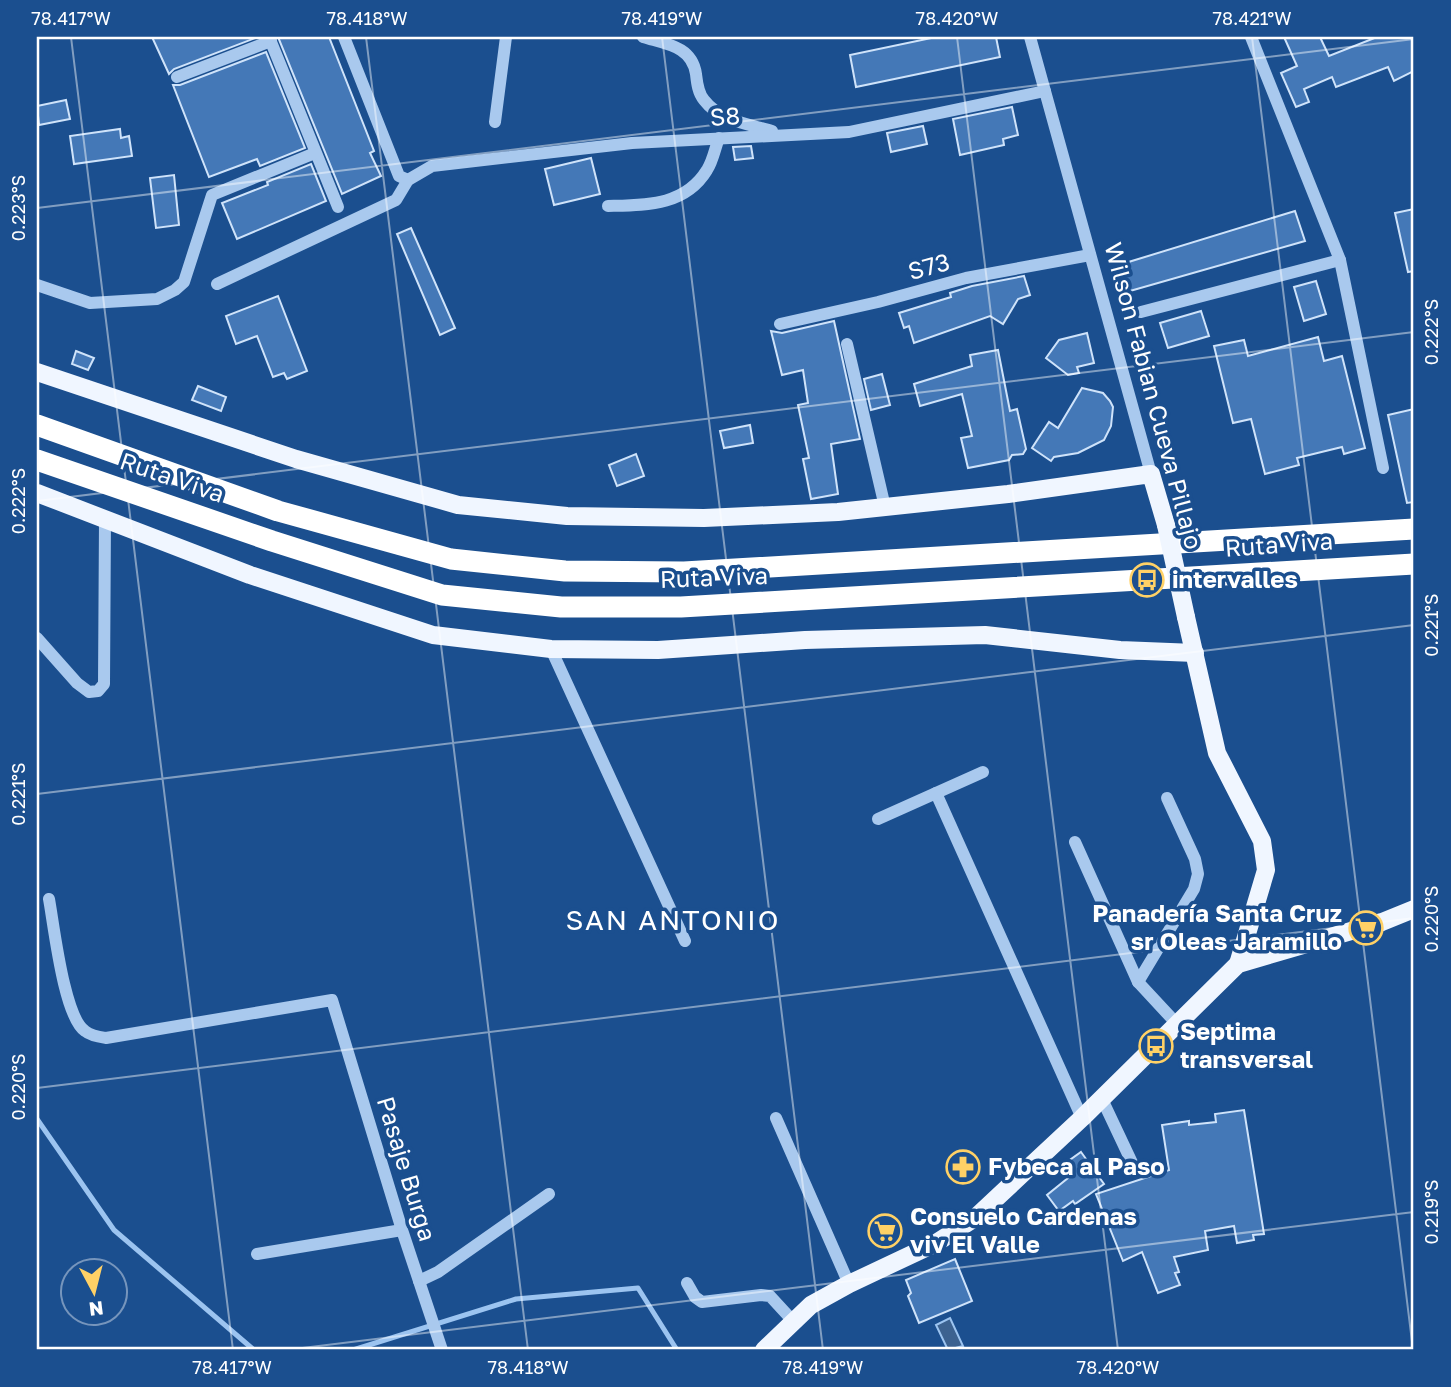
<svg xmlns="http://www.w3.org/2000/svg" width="1451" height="1387" viewBox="0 0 1451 1387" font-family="'Golos Text',sans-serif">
<rect width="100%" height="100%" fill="#1b4f8f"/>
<path fill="#3c6290" stroke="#9cc4f0" stroke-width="2" d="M950,1318L963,1346L948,1350L936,1325Z"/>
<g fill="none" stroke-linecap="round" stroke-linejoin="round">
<g stroke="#9cc4f0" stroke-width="5">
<path d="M37,1119L114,1230L254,1350"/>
<path d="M353,1350L516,1299L638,1288L677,1350"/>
</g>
</g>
<g fill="#4478b7" stroke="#cfe3fa" stroke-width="2">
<path d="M152,37H258L174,69L169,74Z"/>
<path d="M278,37H329L374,151L370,153L381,176L342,194Z"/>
<path d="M936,37H996L1000,57L856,87L850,55Z"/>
<path d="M1284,37H1320L1329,56L1377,37H1414V71L1394,81L1388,67L1336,87L1332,77L1304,89L1309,102L1296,107L1281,73L1297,66Z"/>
<path d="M266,52L305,148L260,166L257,159L209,177L173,85H180Z"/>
<path d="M66,100L70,119L39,125L37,106Z"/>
<path d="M1012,107L1018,135L1003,139L1004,145L960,155L953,119Z"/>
<path d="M923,126L927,144L891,152L887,133Z"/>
<path d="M120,129L121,138L129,136L132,156L74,164L70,136Z"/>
<path d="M751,146L753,158L735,160L733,147Z"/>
<path d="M591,158L600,194L554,205L545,169Z"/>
<path d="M311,164L326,201L237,239L222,203L268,185L267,182Z"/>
<path d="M174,175L179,225L156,228L150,178Z"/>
<path d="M1414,209V271L1408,272L1395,213Z"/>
<path d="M1295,211L1305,241L1130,291L1122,264Z"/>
<path d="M411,228L455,328L440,335L397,234Z"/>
<path d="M1024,276L1030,295L1018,299L1003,324L990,316L914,343L909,326L904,328L899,313L951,297L950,293L972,286Z"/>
<path d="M1316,281L1326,314L1304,321L1294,287Z"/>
<path d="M278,296L307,371L287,379L284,373L273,377L257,336L236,344L226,316Z"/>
<path d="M1201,311L1209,336L1168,348L1160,323Z"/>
<path d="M834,321L860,439L831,444L838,494L811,499L803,459L809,458L798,405L808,403L803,370L782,375L771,331L782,333Z"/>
<path d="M1087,333L1094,363L1077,367L1079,373L1068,375L1046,358L1059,340Z"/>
<path d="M1318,337L1324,361L1342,356L1365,448L1344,454L1342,447L1297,458L1299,465L1265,474L1251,419L1233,423L1214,346L1244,340L1248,356Z"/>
<path d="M998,350L1010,411L1017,409L1026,449L1023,454L1012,455L1009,460L968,468L961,438L972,436L962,394L920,406L914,384L972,366L970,355Z"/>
<path d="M76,351L94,358L88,370L72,364Z"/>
<path d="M882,374L890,405L871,410L864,379Z"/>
<path d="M198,386L226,397L221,411L192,400Z"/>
<path d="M1082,388L1103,393L1110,401L1113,407L1111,426L1104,440L1078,453L1054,457L1051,461L1032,448L1049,422L1058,428Z"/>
<path d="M1414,409V502L1407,503L1388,415Z"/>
<path d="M750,425L753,443L724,448L720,431Z"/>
<path d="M636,454L644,476L617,486L609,465Z"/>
<path d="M1244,1110L1264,1234L1253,1235L1254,1240L1237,1243L1234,1226L1205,1231L1208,1250L1174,1257L1179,1272L1175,1273L1180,1285L1158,1293L1142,1252L1123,1261L1096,1194L1169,1170L1162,1125L1189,1121V1125L1216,1122L1215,1114Z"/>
<path d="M1081,1152L1104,1184L1075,1204L1073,1201L1059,1211L1047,1195L1068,1178L1060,1167Z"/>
<path d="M955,1259L972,1301L919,1323L908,1296L911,1293L906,1280Z"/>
</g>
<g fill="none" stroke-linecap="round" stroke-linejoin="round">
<g stroke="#a9c9ee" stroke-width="12">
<path d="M269,37L338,207"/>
<path d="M344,37L399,176L408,180"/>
<path d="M643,37C666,44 692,46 696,74C697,83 698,93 704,100C720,121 748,124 772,131"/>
<path d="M1030,37L1151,474"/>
<path d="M1251,37L1340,260L1383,468"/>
<path d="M177,77L271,41"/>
<path d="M495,122L506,37"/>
<path d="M608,206C646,205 685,206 707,170C713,161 715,148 719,138"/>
<path d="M217,284L396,200L408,180L432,166L632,143L849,132L1045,91"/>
<path d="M37,285L90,303L157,299L175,290L184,282L212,195L315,153"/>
<path d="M1141,312L1340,260"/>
<path d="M780,324L878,302L966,278L1090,255"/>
<path d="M847,344L885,507"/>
<path d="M37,638L77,683L89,692L98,691L104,684L105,519"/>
<path d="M551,649L685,941"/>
<path d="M936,793L1082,1118"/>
<path d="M878,819L983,772"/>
<path d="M1075,842L1138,982L1177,1024"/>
<path d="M49,899C54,926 64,1017 85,1031C91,1036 99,1037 106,1038L332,1000L402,1230L442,1350"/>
<path d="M1138,982L1194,889L1198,874L1195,859L1167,798"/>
<path d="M1102,1099L1135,1169"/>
<path d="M776,1118L849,1284"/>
<path d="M257,1254L402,1230"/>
<path d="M419,1281L438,1272L549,1194"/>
<path d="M687,1283L695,1297L702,1302L761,1295L770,1296L793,1321"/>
</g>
<g stroke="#f0f6ff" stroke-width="18">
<path d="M37,372L296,459L458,505L567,516L704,518L838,512L1008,494L1151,474L1166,525"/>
<path d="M37,493L250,575L433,635L551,649L658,650L805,640L985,635L1120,650L1195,653"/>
<path d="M1186,617L1217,753L1262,841L1266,870L1238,964"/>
<path d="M764,1350L811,1305L849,1284L936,1243L975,1218L1082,1118L1238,964L1382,922L1414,909"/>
</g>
<g stroke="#fff" stroke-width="21">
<path d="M37,425L278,511L451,559L565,571L684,572L1414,529"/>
<path d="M37,460L272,541L442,595L561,607H681L1414,564"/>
</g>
<path stroke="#f0f6ff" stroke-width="18" d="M1166,525L1186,617"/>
</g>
<path fill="none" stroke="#fff" stroke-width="2" stroke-opacity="0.45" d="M71,37L233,1350M366,37L528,1350M662,37L823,1350M957,37L1118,1350M1252,37L1413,1350M37,208L1414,39M37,501L1414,332M37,794L1414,625M37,1088L1414,918M286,1350L1414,1212"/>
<defs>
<symbol id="bus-ring" viewBox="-11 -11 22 22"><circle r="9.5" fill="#1b4f8f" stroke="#ffd166" stroke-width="1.5"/><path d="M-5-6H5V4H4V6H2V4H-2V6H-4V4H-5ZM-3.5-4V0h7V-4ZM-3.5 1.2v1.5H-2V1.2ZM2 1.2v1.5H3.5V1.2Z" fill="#ffd166"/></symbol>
<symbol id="supermarket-ring" viewBox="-11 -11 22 22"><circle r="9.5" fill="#1b4f8f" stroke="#ffd166" stroke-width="1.5"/><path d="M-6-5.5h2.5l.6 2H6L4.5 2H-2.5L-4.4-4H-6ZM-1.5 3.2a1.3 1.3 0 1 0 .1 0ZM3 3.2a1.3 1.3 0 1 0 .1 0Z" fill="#ffd166"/></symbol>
<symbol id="pharmacy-ring" viewBox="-11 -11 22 22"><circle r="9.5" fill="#1b4f8f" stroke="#ffd166" stroke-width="1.5"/><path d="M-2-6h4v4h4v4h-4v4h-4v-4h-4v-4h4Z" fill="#ffd166"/></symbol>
</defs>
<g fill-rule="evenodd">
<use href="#bus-ring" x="1128" y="561" width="38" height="38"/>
<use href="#supermarket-ring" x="1347" y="909" width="38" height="38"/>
<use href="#bus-ring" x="1137" y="1027" width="38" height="38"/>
<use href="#pharmacy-ring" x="944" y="1148" width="38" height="38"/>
<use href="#supermarket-ring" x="866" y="1212" width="38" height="38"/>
</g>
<g text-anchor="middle" stroke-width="7" stroke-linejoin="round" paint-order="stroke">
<g font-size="24" fill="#fff" stroke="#1b4f8f">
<text transform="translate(725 117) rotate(-4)" y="8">S8</text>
<text transform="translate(929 267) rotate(-15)" y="8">S73</text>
<text transform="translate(1153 396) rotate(75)" y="8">Wilson Fabian Cueva Pillajo</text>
<text transform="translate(172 478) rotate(19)" y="8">Ruta Viva</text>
<text transform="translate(1279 545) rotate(-4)" y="8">Ruta Viva</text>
<text transform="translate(714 578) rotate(-2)" y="8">Ruta Viva</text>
<text transform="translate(406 1169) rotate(73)" y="8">Pasaje Burga</text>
</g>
<g font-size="24" font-weight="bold" fill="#fff" stroke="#1b4f8f" text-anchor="start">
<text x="1172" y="588">intervalles</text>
<text x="1342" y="922" text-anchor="end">Panadería Santa Cruz<tspan x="1342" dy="28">sr Oleas Jaramillo</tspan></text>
<text x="1180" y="1040">Septima<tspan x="1180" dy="28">transversal</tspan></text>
<text x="988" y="1175">Fybeca al Paso</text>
<text x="910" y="1225">Consuelo Cardenas<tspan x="910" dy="28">viv El Valle</tspan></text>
</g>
<g font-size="28" letter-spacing="2" fill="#fff" stroke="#1b4f8f">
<text x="673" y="930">SAN ANTONIO</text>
</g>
</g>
<rect width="1451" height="1387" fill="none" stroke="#1b4f8f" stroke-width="77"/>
<g transform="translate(94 1292) rotate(173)"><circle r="33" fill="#1b4f8f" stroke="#7695bc" stroke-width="2"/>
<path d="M0-5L12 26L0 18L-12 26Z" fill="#ffd166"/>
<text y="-10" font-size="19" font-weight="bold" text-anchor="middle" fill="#ffffff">N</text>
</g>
<rect x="38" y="38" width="1374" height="1310" fill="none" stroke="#fff" stroke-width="2.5"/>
<g font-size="18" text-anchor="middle" fill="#fff">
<text x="71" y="25">78.417°W</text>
<text x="367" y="25">78.418°W</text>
<text x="662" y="25">78.419°W</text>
<text x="957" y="25">78.420°W</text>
<text x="1252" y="25">78.421°W</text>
<text transform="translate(19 208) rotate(-90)" y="6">0.223°S</text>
<text transform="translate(1432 332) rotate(-90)" y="6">0.222°S</text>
<text transform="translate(19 501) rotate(-90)" y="6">0.222°S</text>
<text transform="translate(1432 625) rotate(-90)" y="6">0.221°S</text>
<text transform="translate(19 794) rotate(-90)" y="6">0.221°S</text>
<text transform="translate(1432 919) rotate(-90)" y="6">0.220°S</text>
<text transform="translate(19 1087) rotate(-90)" y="6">0.220°S</text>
<text transform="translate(1432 1212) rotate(-90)" y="6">0.219°S</text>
<text x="232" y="1374">78.417°W</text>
<text x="528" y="1374">78.418°W</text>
<text x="823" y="1374">78.419°W</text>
<text x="1118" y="1374">78.420°W</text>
</g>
</svg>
